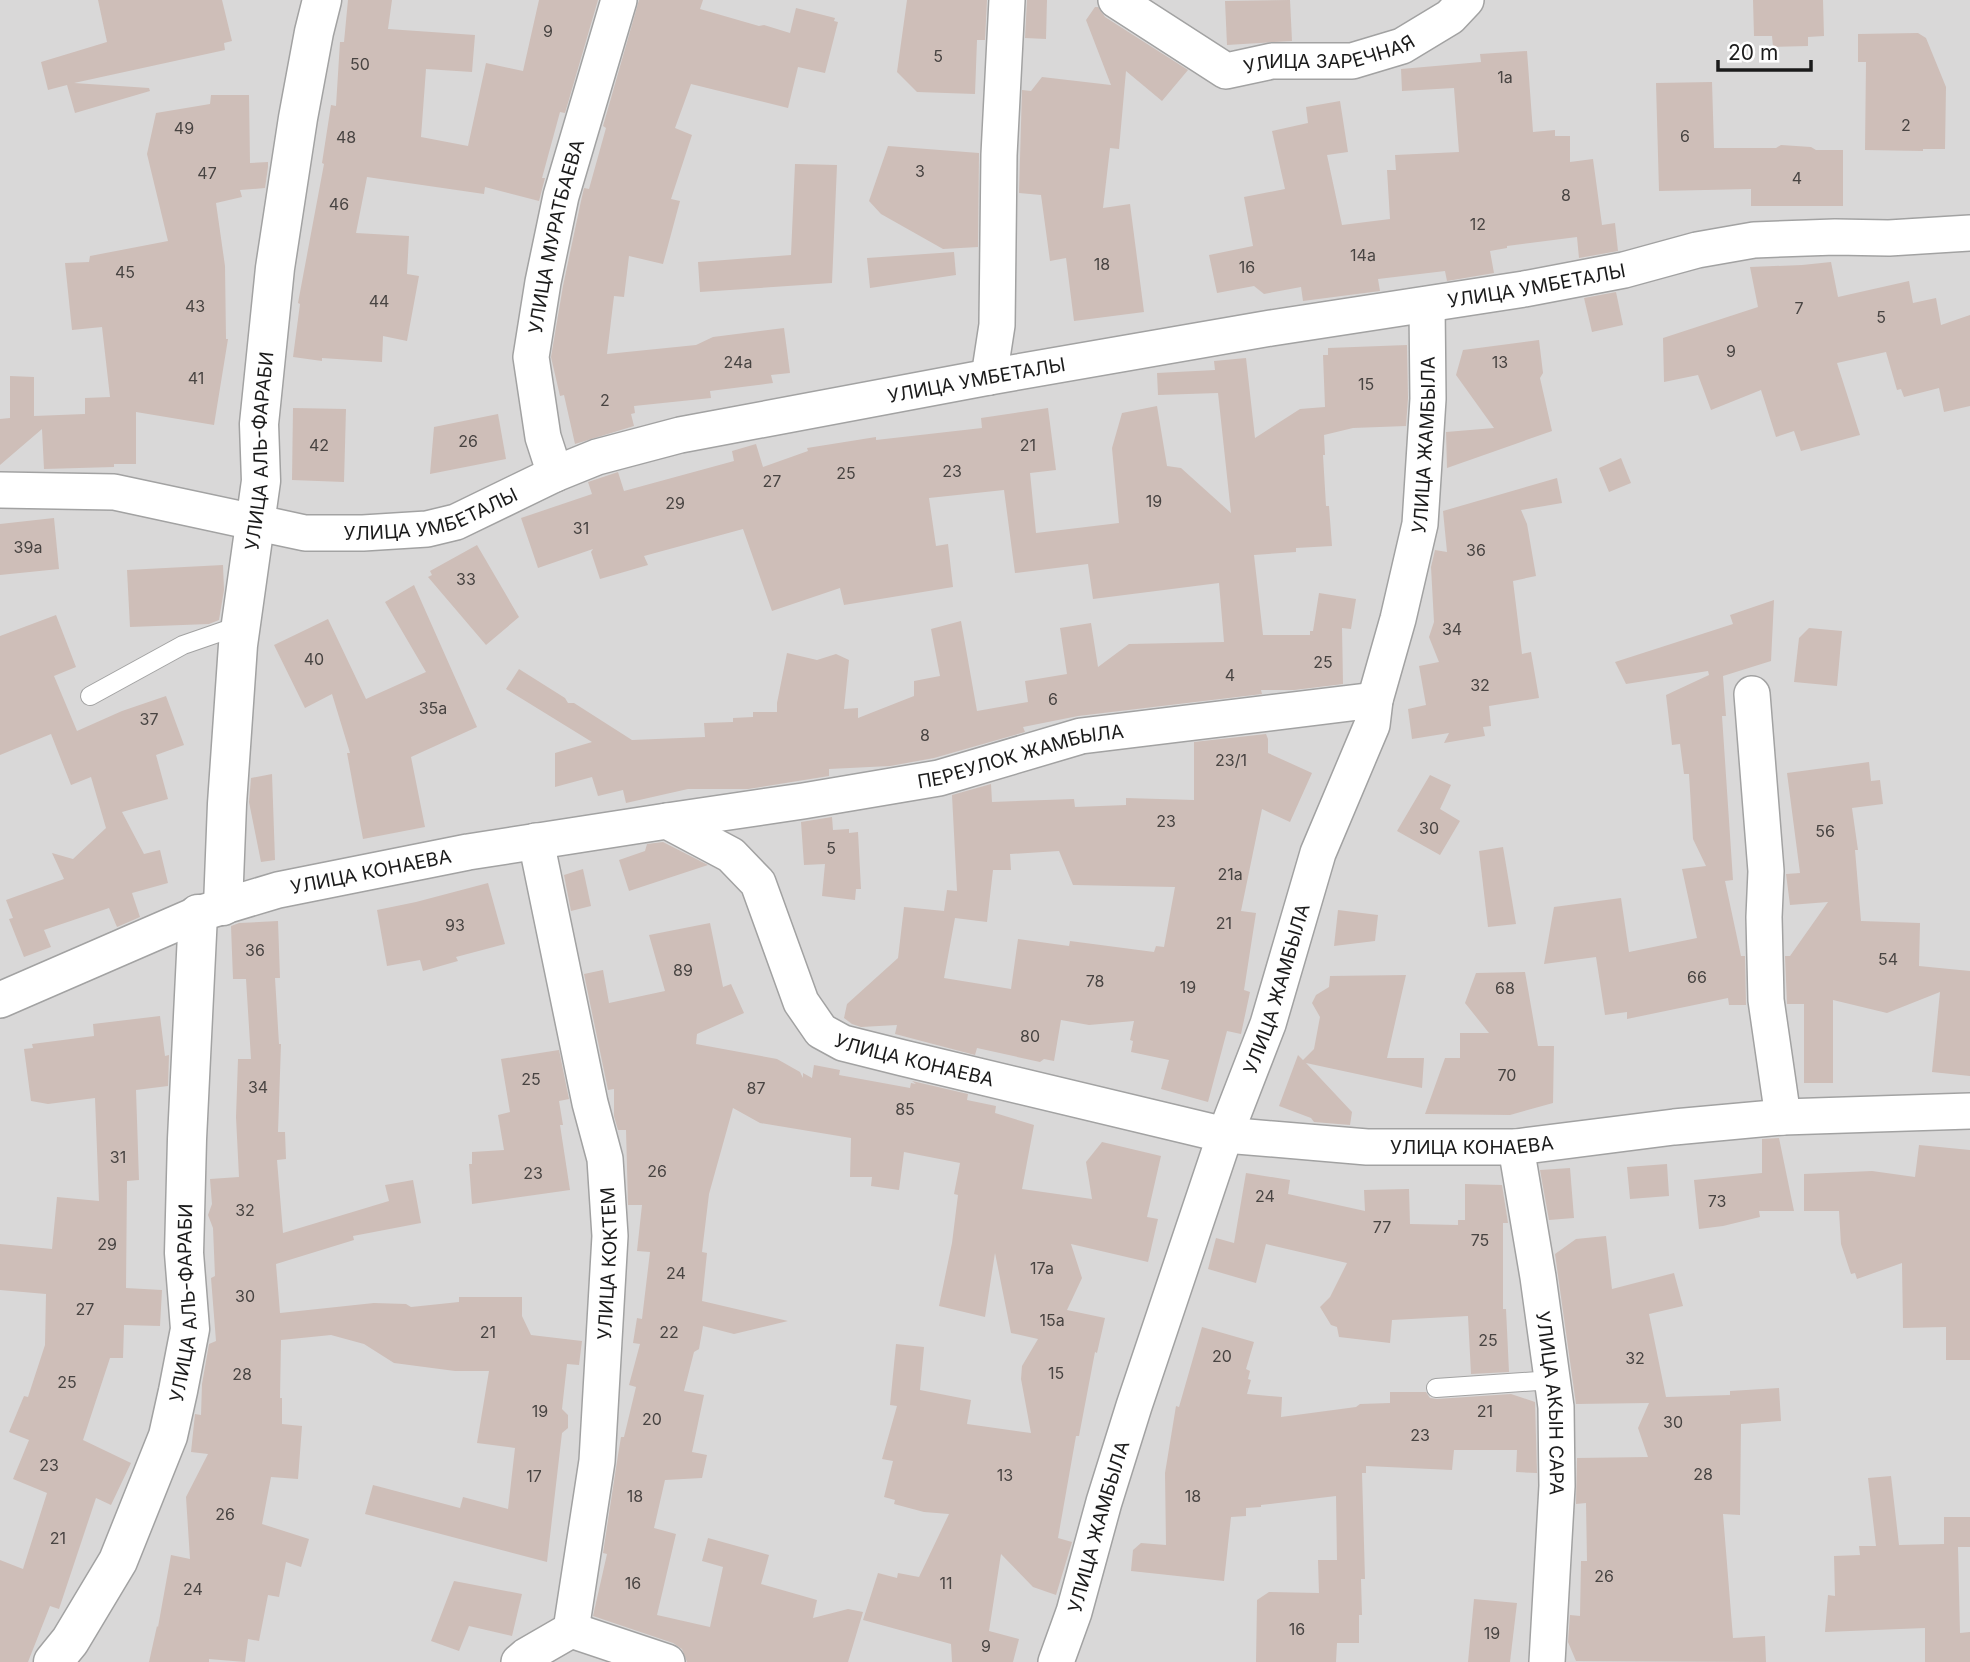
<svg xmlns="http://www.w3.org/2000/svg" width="1970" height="1662" viewBox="0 0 1970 1662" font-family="Inter,sans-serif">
<rect width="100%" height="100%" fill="#eee7df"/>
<rect fill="#d9d8d8" x="0" y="0" width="1970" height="1662"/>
<g fill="#cebeb8" fill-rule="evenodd">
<path d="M98,0H222L232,41L224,43L225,50L74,83L149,88L150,91L75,113L67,85L48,90L41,62L107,42Z"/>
<path d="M348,0H392L388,29L475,35L472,72L426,69L421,137L468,146L486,63L523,71L539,0H598L565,113L560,112L542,178H545L539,201L485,187L484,194L367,177L356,233L409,236L407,274L419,276L407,341L383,336L382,362L322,358V361L293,357L300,304L298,303L324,164L322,163L331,105L336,106L340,42H344Z"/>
<path d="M639,0H703L700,9L759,26L764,25L790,33L796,8L835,18L834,21L838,22L825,73L798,67L788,108L691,84L675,128L692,135L671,199L680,201L663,264L629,256L624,297L614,296L607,354L696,345L713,337L784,328L790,373L771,375L773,383L710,391L711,398L634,406L635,413L631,414L634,426L575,444L564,395L560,396L551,357L563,286L581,201L584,188L589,189L606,128L603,126Z"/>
<path d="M907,0H987L985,40H977L975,94L917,92L897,72Z"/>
<path d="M1027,0H1047L1046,39L1025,38Z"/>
<path d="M1290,0L1292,41L1227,45L1225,1Z"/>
<path d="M1753,0H1823L1824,36L1808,37V46L1773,47L1772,36H1754Z"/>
<path d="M1095,7H1098L1105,17L1188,70L1162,101L1126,71L1119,149L1110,148L1103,208L1130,204L1144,312L1074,321L1066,258L1050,261L1041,195L1019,193L1022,90L1031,91L1042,77L1111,85L1086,20Z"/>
<path d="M1918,33L1926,38L1946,87L1945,149H1923V151L1865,150L1866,62H1858V34Z"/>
<path d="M1527,51L1533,132L1555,130V136H1570V162L1593,159L1602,225L1615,223L1618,251L1579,258L1577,237L1507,246V248L1490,251L1494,273L1447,281L1445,271L1378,279L1380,291L1303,301L1301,287L1264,294L1254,286L1217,293L1209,255L1253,246L1244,197L1285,189L1272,131L1308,123L1306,107L1340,101L1348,152L1327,155L1342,225L1390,219L1387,170H1396L1395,155L1459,152L1454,88L1402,91L1401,69L1481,62L1480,54Z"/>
<path d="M1712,82L1714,148H1776L1781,145L1811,147L1816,150H1843V206H1751V189L1659,191L1656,83Z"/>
<path d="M211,95H249L250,163L268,162V167L265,188L240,190L242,197L216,203L225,266L226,339H228L214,425L136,412V464H114V467L44,469L42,429L0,465V419L10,418V376L34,377V416L85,414V398L110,397L102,327L72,330L65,263L89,262L90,256L168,241L147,154L156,113L210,104Z"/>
<path d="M888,146L979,153L978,247L943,249L881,214L869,201Z"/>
<path d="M795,164L837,165L832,283L700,292L698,262L791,255Z"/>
<path d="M954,252L956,275L870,288L867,258Z"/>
<path d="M1831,262L1838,297L1909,281L1913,303L1936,298L1941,325L1970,315V406L1944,412L1939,388L1904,397L1901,389L1897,390L1886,352L1837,363L1860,435L1801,451L1794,431L1776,437L1761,390L1711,410L1698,375L1664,382L1663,338L1758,307L1750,267L1802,265Z"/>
<path d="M1616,292L1623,325L1592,332L1584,298Z"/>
<path d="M1539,340L1543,373L1540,378L1552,431L1447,468L1446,432L1494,428L1456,375L1463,350Z"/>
<path d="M1407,345L1408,398L1406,426L1353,428L1324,435L1325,455H1323L1326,506H1329L1332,546L1296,548V552L1254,555L1263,635H1310V631H1313L1319,593L1356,599L1351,629L1342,628L1343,684L1294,690H1261L1262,694L1078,716L1023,727L1025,732L934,758L890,766L829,769V776L748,789H688L626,803L623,790L598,796L592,777L555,787V753L592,742L506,689L519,669L565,698L568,703H574L632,740L705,737L704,723L733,722V718L753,717V712H777V703L787,653L817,660L836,654L849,660L844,709L858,708V718L914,696V681L940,676L931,629L961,621L977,711L1028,702L1025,681L1067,674L1060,628L1091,623L1098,667L1129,644L1224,642L1219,583L1093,599L1088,564L1015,573L1004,490L929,498L936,546L948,544L953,587L844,605L840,588L772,611L743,529L644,556L648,565L600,579L591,552L593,549L538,568L521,518L592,494L588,482L618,472L624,491L734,461L732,451L756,444L763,467L808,451L807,448L876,437V440L982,428L981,418L1048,408L1056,470L1030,473L1036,533L1119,523L1112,448L1122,413L1157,406L1167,466L1181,468L1231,513L1218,393L1158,395L1157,373L1215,370L1214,361L1246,358L1255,438L1300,409L1325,407L1323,355H1328V348Z"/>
<path d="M293,408L346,409L344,482L292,480Z"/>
<path d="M498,414L506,459L430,474L434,427Z"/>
<path d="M1621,458L1631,483L1609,492L1599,468Z"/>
<path d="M1557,478L1562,503L1521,510L1527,524L1536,576L1513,581L1522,654L1531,652L1539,698L1489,706L1491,726L1483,727L1485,736L1444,743L1449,733L1412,739L1408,709L1426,705L1419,666L1439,662L1429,637L1434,622L1431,567L1435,550L1447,552L1443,511Z"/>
<path d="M54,518L59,569L0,575V524Z"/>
<path d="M477,545L519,617L486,645L428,577L432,575L430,571Z"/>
<path d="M223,565L224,590L219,620L209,624L130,627L127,570Z"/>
<path d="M414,585L477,727L411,757L425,827L363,839L347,753H350L332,694L305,708L274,645L328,619L366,699L426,672L385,602Z"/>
<path d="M1774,600L1771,661L1723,676L1726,716H1722L1733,880L1725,881L1741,956H1745L1746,1005H1729L1728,998L1627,1019V1012L1605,1015L1596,957L1544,964L1554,907L1621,898L1629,952L1697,938L1682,869L1706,866L1693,839L1689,774H1684L1680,744L1672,745L1666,695L1709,675L1708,671L1626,684L1615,662L1733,624L1730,615Z"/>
<path d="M56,615L76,667L54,676L77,731L122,711L166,696L184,745L156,755L168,799L122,812L144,854L160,850L168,883L132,893L140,917L117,927L109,908L44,930L51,947L24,957L9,919L13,918L6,900L64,879L52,853L73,859L106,828L91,777L71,785L51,734L0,755V636Z"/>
<path d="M1809,628L1842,631L1837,686L1794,682L1799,638Z"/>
<path d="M1266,734L1268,739V753L1312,773L1290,822L1262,809L1241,911L1256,913L1244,990L1250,992L1241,1034L1227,1031L1208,1102L1161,1089L1169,1060L1131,1052L1133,1041L1130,1040L1134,1021L1089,1025L1061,1020L1054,1061L1044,1059L1040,1062L977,1048L975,1055L895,1034L897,1025L861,1027L852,1024L844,1018L847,1004L898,958L904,907L944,911L947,890L957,891L952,795L991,784L992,802L1074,799L1075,807L1126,805V798L1194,800V742ZM1059,851L1073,885L1175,887L1164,947L1156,946L1154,952L1070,941L1069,946L1018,939L1011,989L944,978L955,918L987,922L993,870H1011L1010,854Z"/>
<path d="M1869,762L1871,781L1880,780L1883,804L1852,808L1858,850H1855L1861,921L1920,923L1919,966L1970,971V1076L1932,1072L1940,992L1887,1013L1833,1000V1083H1804V1004H1787L1785,956H1790L1828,902L1790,905L1786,874L1800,873L1787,773Z"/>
<path d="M272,774L275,860L261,862L249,802L251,778Z"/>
<path d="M1430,775L1451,785L1440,809L1460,821L1440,855L1397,831Z"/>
<path d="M832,817L833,830L849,829V833L858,832L861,889H856L855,900L822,896L825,864L804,865L801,822Z"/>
<path d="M663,842L708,865L629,891L619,860L645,851L647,844Z"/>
<path d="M1503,847L1516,924L1488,927L1479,851Z"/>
<path d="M583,869L591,906L571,911L564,875Z"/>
<path d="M488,883L505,944L456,957L458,961L423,971L420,960L387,966L377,910L416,902Z"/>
<path d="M1338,910L1378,915L1375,941L1334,946Z"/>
<path d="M278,921L280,978H275L279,1044H281L278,1132H285L286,1159L277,1160L283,1233L389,1201L385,1185L413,1180L421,1223L353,1236L354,1240L276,1264L280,1313L374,1303L406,1304L411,1307L459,1302V1297H522V1316L531,1335L582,1341L579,1365L567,1364L562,1409L568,1415V1428L562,1433L547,1562L365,1514L373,1485L460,1508L463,1497L508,1509L515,1448L477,1443L489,1371H455L394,1363L364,1344L331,1335L281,1340L280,1398H282V1424L302,1426L298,1479L271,1477L262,1524L309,1539L301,1567L286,1562L279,1597L268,1595L259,1641L248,1639L245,1662L209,1659V1662H149L157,1626L158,1627L171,1555L190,1559L186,1497L208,1454L191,1452L195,1414L201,1415L202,1384L209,1344L216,1341L211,1278L215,1276L213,1228L208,1215L212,1204L210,1179L239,1177L236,1117L238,1059H251L246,979H233L231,926L239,923Z"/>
<path d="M710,923L723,987L731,984L744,1013L697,1034L696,1044L777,1059L800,1072L803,1078V1073L812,1078L814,1065L840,1070L839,1075L910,1088L911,1083L916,1084L912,1081L968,1094L967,1100L996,1106L995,1113L1034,1125L1022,1189L1092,1199L1086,1162L1102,1142L1161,1156L1147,1217L1158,1219L1148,1262L1071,1244L1082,1278L1067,1310L1105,1318L1097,1353L1095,1352L1079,1436H1076L1058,1538L1072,1542L1056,1595L1033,1587L1001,1554L989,1631L1019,1639L1013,1662H952L951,1644L863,1620L878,1573L897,1578L898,1573L919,1577L949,1514L924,1512L894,1504L895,1500L884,1497L893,1461L882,1459L897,1406L890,1405L896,1344L924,1347L920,1390L971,1400L967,1424L1031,1433L1021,1379L1022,1366L1038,1339L1011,1333L995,1253L985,1317L939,1306L952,1243L958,1195L954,1194L960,1163L904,1152L899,1190L871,1186L872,1177H850L851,1138L760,1123L733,1108L709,1194L702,1252L707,1253L702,1301L788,1321L734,1334L703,1326L699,1349L694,1352L684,1391L704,1395L692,1452L707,1455L702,1478L665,1480L654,1528L676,1534L657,1615L710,1627L723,1567L702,1561L708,1538L769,1555L761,1584L817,1600L813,1618L848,1609L863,1612L848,1662H687L682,1649L673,1643L593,1616L607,1554L603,1553L618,1455L621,1437H624L636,1387L629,1385L640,1344L633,1343L637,1318L642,1319L650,1252L637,1251L642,1205H628L626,1130H618L614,1116V1089L608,1090L584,974L603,970L609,1003L665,991L649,935Z"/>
<path d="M1525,972L1538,1046H1554L1553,1103L1510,1115L1425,1114L1445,1058H1460V1033H1489L1465,1003L1476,973Z"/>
<path d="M1406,975L1387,1058H1424L1422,1088L1306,1063L1352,1112L1350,1125L1314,1122L1311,1118L1279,1106L1298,1055L1303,1060L1314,1049L1320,1017L1312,1003L1316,995L1329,987L1330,976Z"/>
<path d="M160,1016L165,1056L169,1055L168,1086L136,1090L139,1180L127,1181L126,1288L162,1290L160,1326L124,1325L123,1358H110L83,1440L131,1463L111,1505L96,1498L59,1609L50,1606L28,1662H0V1560L23,1569L47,1493L13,1479L29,1440L9,1432L24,1396L28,1397L45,1345L46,1294L0,1290V1244L52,1249L57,1197L99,1201L95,1098L48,1104L31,1101L24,1049L33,1048L32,1044L94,1036L93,1024Z"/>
<path d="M559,1050L569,1099L559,1101L563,1125H560L570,1190L472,1204L469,1164H472V1152L504,1150L498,1115L510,1112L501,1059Z"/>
<path d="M1779,1138L1794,1211H1759L1760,1217L1723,1226L1699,1229L1694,1180L1762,1173V1139Z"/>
<path d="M1919,1145L1970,1150V1360H1946V1327L1903,1328L1902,1263L1857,1279L1855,1273L1851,1274L1841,1244L1839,1211H1804V1174L1872,1171L1915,1177Z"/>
<path d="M1667,1164L1669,1196L1630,1199L1627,1167Z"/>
<path d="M1570,1168L1574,1218L1549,1220L1540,1170Z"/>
<path d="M1246,1173L1290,1180L1288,1194L1365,1211L1364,1190L1409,1189L1410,1224L1458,1225V1220H1465V1184L1502,1185L1508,1223H1503V1309H1506L1509,1372L1471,1374L1468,1316L1392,1320L1390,1343L1339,1337L1337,1327L1331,1325L1320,1307L1330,1297L1347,1263L1266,1244L1256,1283L1208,1269L1216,1238L1234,1243Z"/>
<path d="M1606,1236L1612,1289L1674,1273L1683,1306L1649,1314L1666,1397L1730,1395V1391L1779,1388L1781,1421L1741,1424L1740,1515L1723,1514L1733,1638L1765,1636L1766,1662L1576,1661L1568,1642L1570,1615L1580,1616L1581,1561H1587L1586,1503L1576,1504L1577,1458L1648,1457L1638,1428L1649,1403L1576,1404L1555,1254L1576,1239Z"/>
<path d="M1202,1327L1254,1342L1246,1369L1250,1371L1248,1379L1251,1380L1247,1394L1282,1397L1281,1417L1356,1407L1360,1404L1390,1403V1392H1426L1430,1398L1437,1399L1511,1394L1535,1402L1537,1473L1516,1472L1517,1450H1454L1452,1470L1366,1466V1473H1362L1365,1579H1361L1362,1615H1359V1643H1337L1336,1662H1256L1257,1600L1269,1592L1319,1593L1318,1560H1337L1336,1496L1261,1505V1507L1246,1508V1516L1231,1517L1224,1581L1131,1571L1133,1550L1141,1543L1166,1545L1165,1473L1176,1406L1179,1407Z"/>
<path d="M1891,1476L1899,1545L1944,1544V1517H1970V1547H1958L1960,1633L1970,1632V1662H1925V1628L1825,1632L1828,1595L1835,1596L1834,1556L1860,1555L1859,1546H1876L1868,1478Z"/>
<path d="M454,1581L522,1594L512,1636L469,1626L459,1651L431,1641Z"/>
<path d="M1474,1599L1517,1603L1510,1662H1468Z"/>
</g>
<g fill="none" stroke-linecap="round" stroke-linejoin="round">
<defs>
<g id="service">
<path d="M90,696L183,645L241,625"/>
<path d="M1436,1388L1552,1380"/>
</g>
<g id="minor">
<path id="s1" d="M1116,0L1226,71L1272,61H1352L1402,46L1450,17L1466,0"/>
<path d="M989,377L997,325L999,155L1007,0"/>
<path id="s2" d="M555,474L543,437L531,357L543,282L561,196L619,0"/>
<path id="s3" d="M0,490L114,492L305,533H363L427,529L456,522L555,474L597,457L680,435L989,377L1271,328L1524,289L1624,270L1697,250L1754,240L1835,237L1889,238L1970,233"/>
<path d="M1752,694L1766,871L1764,917L1766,1000L1783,1117"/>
<path id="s4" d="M667,821L803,801L939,778L1081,736L1375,700"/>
<path id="s5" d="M0,1000L198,914L278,890L468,852L667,821L731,855L758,883L801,1002L821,1031L843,1043L903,1058L1225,1135L1367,1147H1516L1674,1127L1783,1117L1970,1111"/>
<path id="s6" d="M1516,1147L1538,1277L1556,1407L1557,1486L1547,1662"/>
<path d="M571,1630L667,1662"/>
<path id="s7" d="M519,1662L526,1656L571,1630L597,1461L610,1236L605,1159L590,1103L536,841"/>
<path id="s8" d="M1056,1662L1074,1612L1104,1502L1134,1406L1225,1135L1268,1024L1318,853L1372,725L1375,700L1398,619L1420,524L1428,399L1427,305"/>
</g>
<g id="tertiary">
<path id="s9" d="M223,906L227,804L238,645L261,481L259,424L275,268L298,118L314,32L322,0"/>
<path id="s10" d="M53,1662L70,1641L118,1561L168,1436L178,1391L190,1329L184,1253L187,1139L198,914"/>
</g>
</defs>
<use href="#service" stroke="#a2a2a2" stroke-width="20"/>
<use href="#minor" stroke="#a2a2a2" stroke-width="38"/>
<use href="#tertiary" stroke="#a2a2a2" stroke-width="41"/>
<use href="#service" stroke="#fff" stroke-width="18"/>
<use href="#minor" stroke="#fff" stroke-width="35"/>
<use href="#tertiary" stroke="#fff" stroke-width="38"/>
</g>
<g text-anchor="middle" stroke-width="6" stroke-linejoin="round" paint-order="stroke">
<g font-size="16" fill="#484442">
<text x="548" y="37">9</text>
<text x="938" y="62">5</text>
<text x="360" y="70">50</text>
<text x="1505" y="83">1а</text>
<text x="1906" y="131">2</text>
<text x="184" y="134">49</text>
<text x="1685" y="142">6</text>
<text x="346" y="143">48</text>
<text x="920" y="177">3</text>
<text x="207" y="179">47</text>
<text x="1797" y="184">4</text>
<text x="1566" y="201">8</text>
<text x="339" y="210">46</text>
<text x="1478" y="230">12</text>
<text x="1363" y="261">14а</text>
<text x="1102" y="270">18</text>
<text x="1247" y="273">16</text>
<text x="125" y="278">45</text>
<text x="379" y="307">44</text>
<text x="195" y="312">43</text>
<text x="1799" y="314">7</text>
<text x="1881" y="323">5</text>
<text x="1731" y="357">9</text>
<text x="738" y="368">24а</text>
<text x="1500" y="368">13</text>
<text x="196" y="384">41</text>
<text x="1366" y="390">15</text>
<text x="605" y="406">2</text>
<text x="468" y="447">26</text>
<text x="319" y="451">42</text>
<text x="1028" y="451">21</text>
<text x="952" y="477">23</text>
<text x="846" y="479">25</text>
<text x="772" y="487">27</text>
<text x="1154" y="507">19</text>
<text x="675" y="509">29</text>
<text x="581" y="534">31</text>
<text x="28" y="553">39а</text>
<text x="1476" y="556">36</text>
<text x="466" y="585">33</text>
<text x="1452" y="635">34</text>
<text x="314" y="665">40</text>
<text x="1323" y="668">25</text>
<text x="1230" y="681">4</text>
<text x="1480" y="691">32</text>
<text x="1053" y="705">6</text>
<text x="433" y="714">35а</text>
<text x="149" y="725">37</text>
<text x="925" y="741">8</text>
<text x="1231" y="766">23/1</text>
<text x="1166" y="827">23</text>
<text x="1429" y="834">30</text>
<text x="1825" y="837">56</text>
<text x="831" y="854">5</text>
<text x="1230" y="880">21а</text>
<text x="1224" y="929">21</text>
<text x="455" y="931">93</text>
<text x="255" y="956">36</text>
<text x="1888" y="965">54</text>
<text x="683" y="976">89</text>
<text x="1697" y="983">66</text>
<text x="1095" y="987">78</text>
<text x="1188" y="993">19</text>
<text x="1505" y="994">68</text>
<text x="1030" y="1042">80</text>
<text x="1507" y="1081">70</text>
<text x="531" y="1085">25</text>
<text x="258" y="1093">34</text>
<text x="756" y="1094">87</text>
<text x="905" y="1115">85</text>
<text x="118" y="1163">31</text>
<text x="657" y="1177">26</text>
<text x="533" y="1179">23</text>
<text x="1265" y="1202">24</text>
<text x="1717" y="1207">73</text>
<text x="245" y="1216">32</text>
<text x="1382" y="1233">77</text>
<text x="1480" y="1246">75</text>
<text x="107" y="1250">29</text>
<text x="1042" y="1274">17а</text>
<text x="676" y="1279">24</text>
<text x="245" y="1302">30</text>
<text x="85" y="1315">27</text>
<text x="1052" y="1326">15а</text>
<text x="488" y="1338">21</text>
<text x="669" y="1338">22</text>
<text x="1488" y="1346">25</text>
<text x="1222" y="1362">20</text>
<text x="1635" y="1364">32</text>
<text x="1056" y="1379">15</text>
<text x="242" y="1380">28</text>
<text x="67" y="1388">25</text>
<text x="540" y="1417">19</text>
<text x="1485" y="1417">21</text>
<text x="652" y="1425">20</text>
<text x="1673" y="1428">30</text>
<text x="1420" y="1441">23</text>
<text x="49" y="1471">23</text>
<text x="1703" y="1480">28</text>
<text x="1005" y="1481">13</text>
<text x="534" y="1482">17</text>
<text x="635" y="1502">18</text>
<text x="1193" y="1502">18</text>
<text x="225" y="1520">26</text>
<text x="58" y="1544">21</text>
<text x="1604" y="1582">26</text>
<text x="633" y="1589">16</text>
<text x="946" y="1589">11</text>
<text x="193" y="1595">24</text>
<text x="1297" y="1635">16</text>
<text x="1492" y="1639">19</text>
<text x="986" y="1652">9</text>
</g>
<g font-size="19" fill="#1b1b1b" stroke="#fff">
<text dy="7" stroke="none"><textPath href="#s1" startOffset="236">УЛИЦА ЗАРЕЧНАЯ</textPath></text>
<text dy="7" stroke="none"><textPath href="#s2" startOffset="243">УЛИЦА МУРАТБАЕВА</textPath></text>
<text dy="7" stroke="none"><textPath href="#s3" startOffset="1572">УЛИЦА УМБЕТАЛЫ</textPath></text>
<text dy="7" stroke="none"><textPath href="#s3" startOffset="1004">УЛИЦА УМБЕТАЛЫ</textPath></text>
<text dy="7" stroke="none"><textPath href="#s8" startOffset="1276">УЛИЦА ЖАМБЫЛА</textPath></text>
<text dy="7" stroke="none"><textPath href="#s9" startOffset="457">УЛИЦА АЛЬ-ФАРАБИ</textPath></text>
<text dy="7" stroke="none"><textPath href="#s3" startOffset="438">УЛИЦА УМБЕТАЛЫ</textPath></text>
<text dy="7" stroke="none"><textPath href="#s4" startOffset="360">ПЕРЕУЛОК ЖАМБЫЛА</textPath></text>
<text dy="7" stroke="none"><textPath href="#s5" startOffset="394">УЛИЦА КОНАЕВА</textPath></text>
<text dy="7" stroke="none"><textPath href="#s8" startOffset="709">УЛИЦА ЖАМБЫЛА</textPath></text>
<text dy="7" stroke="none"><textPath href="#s5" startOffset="1066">УЛИЦА КОНАЕВА</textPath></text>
<text dy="7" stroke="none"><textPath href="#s5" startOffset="1633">УЛИЦА КОНАЕВА</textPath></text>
<text dy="7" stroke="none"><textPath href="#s7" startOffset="430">УЛИЦА КОКТЕМ</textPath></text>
<text dy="7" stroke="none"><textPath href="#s10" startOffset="390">УЛИЦА АЛЬ-ФАРАБИ</textPath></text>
<text dy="7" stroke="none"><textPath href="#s6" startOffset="259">УЛИЦА АКЫН САРА</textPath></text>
<text dy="7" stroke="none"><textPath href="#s8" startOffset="142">УЛИЦА ЖАМБЫЛА</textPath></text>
</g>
</g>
<path d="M1718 60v10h93v-10" fill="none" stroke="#1b1b1b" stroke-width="3.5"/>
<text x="1728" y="60" font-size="21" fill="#1b1b1b" stroke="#ffffff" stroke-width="5" paint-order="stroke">20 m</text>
</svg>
